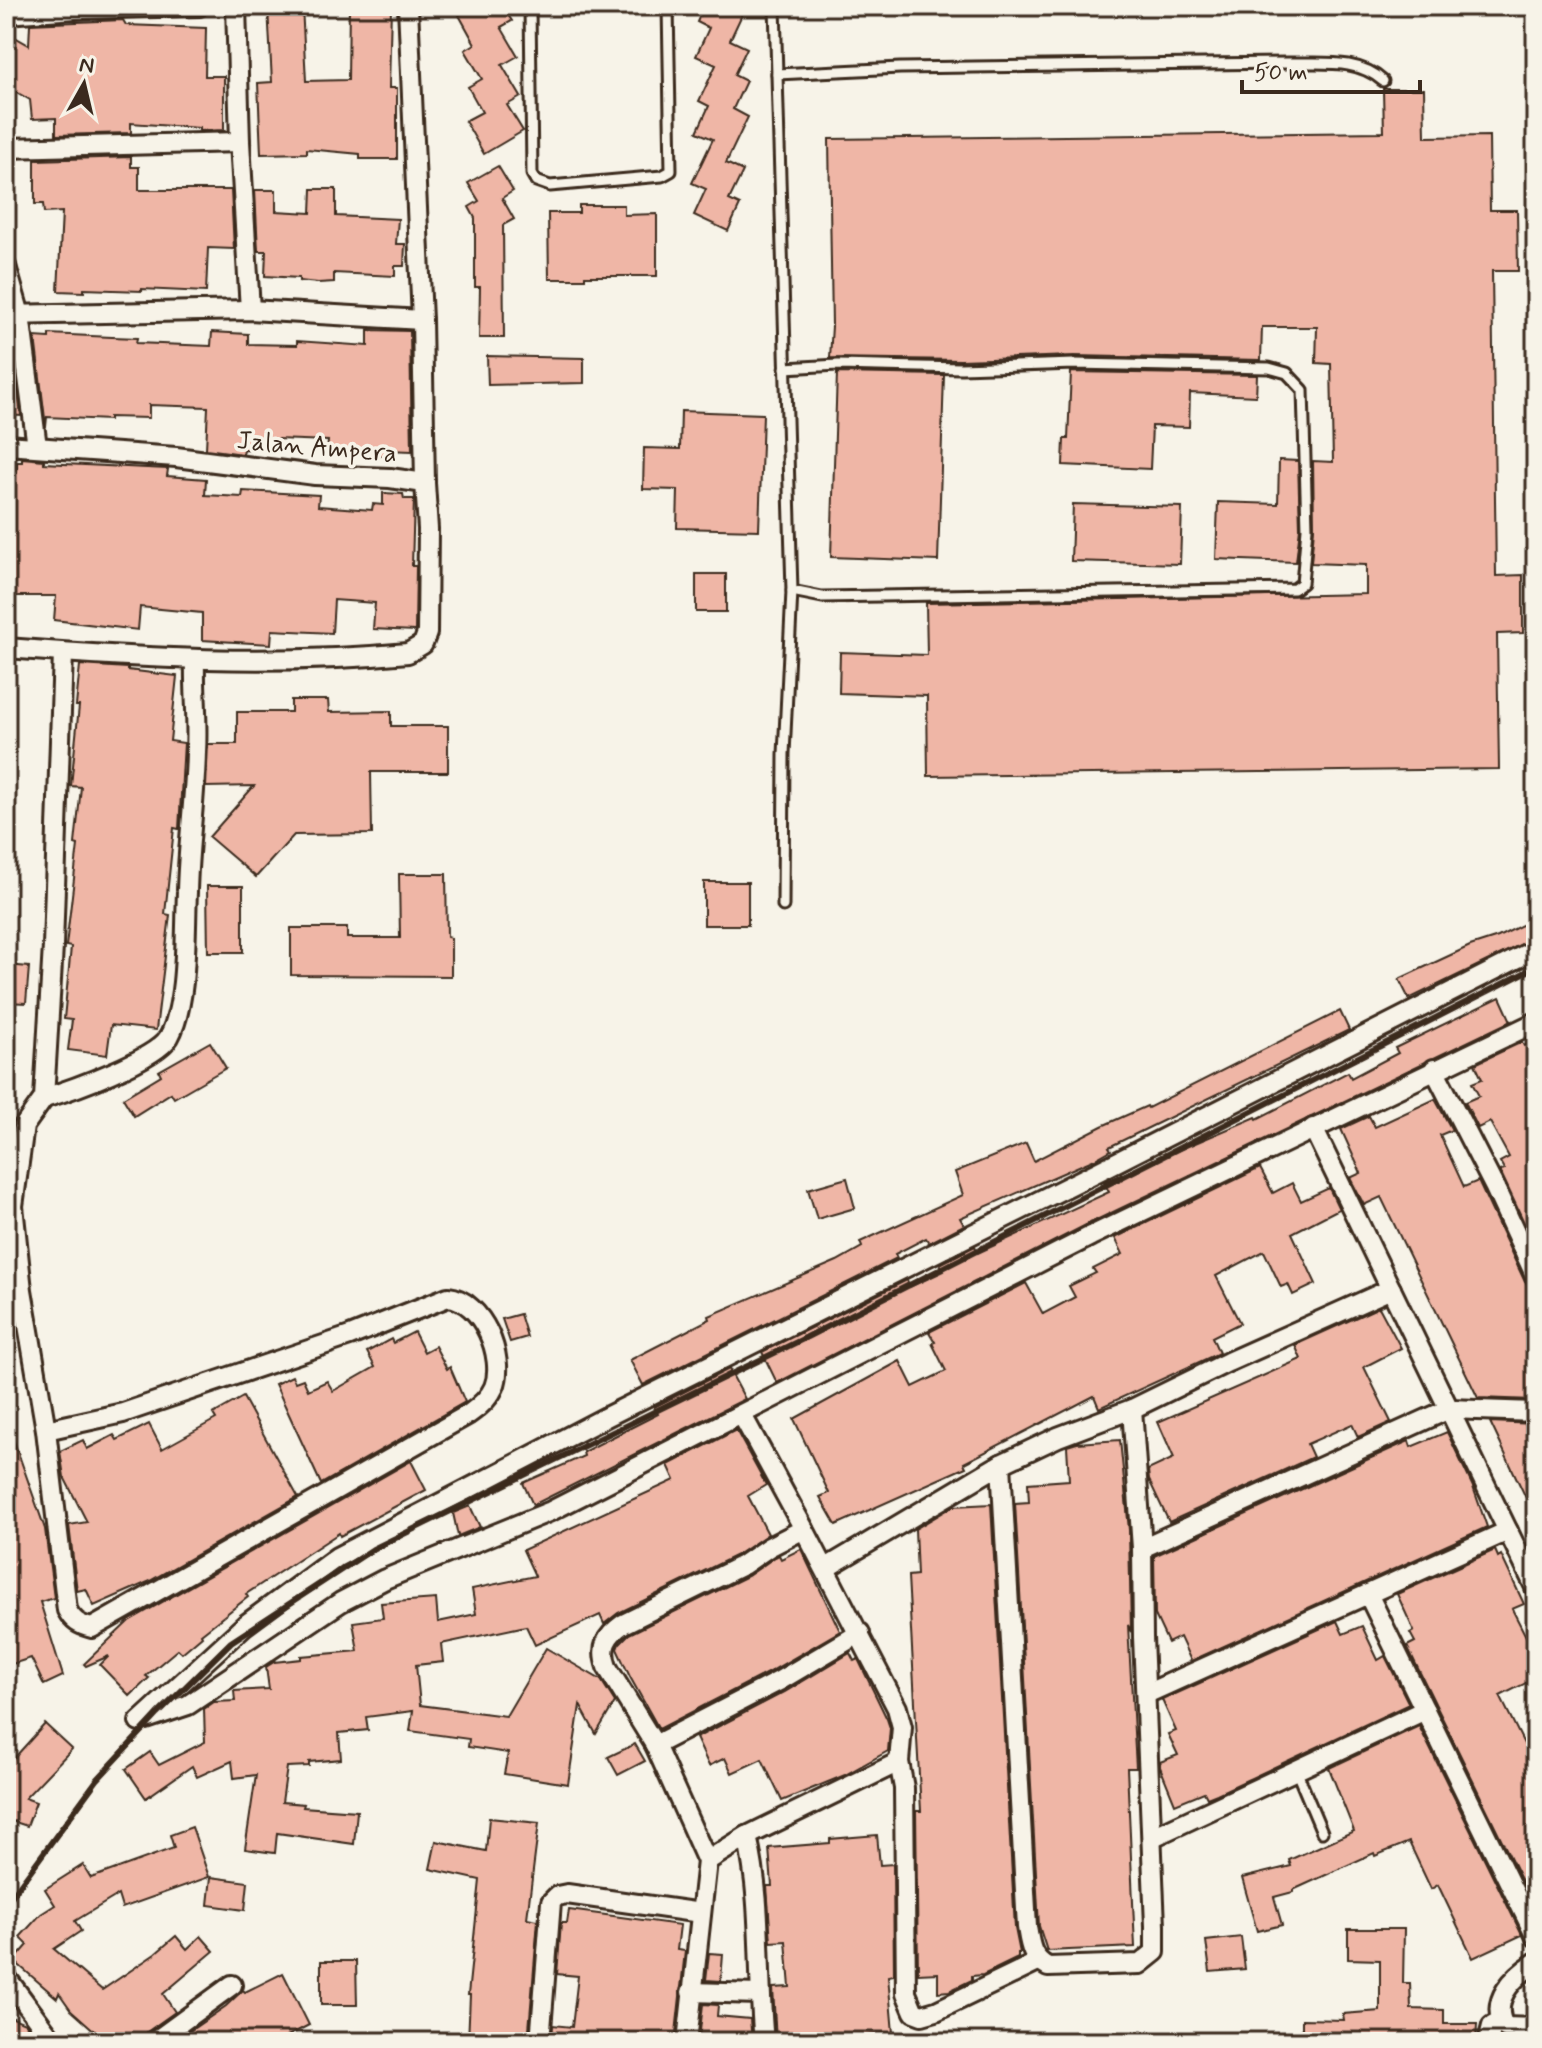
<svg xmlns="http://www.w3.org/2000/svg" width="1542" height="2048" viewBox="0 0 1542 2048" font-family="Mynerve,sans-serif">
<rect width="100%" height="100%" fill="#f7f3e8"/>
<filter id="ink" filterUnits="userSpaceOnUse"><feTurbulence type="fractalNoise" baseFrequency=".0125" numOctaves="2"/><feDisplacementMap in="SourceGraphic" scale="16" xChannelSelector="R" yChannelSelector="G"/><feConvolveMatrix kernelMatrix="1 2 1 2 8 2 1 2 1" color-interpolation-filters="sRGB"/></filter>
<g filter="url(#ink)">
<g fill="#efb6a6" stroke="#3b2a1e" stroke-width="2">
<path d="M302,6L306,81L348,80L349,6H391L389,88H397V159H360V154L307,149V153L261,154L258,83L272,82L268,7Z"/>
<path d="M474,6H502L512,21L501,27L518,56L502,65L521,97L507,105L523,131L484,154L465,121L482,112L468,87L482,79L465,50L475,44L459,15Z"/>
<path d="M704,6H746L730,40L747,48L734,75L746,81L733,109L748,117L726,163L743,171L729,200L740,205L728,231L694,215L706,189L692,183L713,139L697,132L709,106L699,101L716,65L696,56L709,28L697,22Z"/>
<path d="M123,20L126,25L206,28L205,76H224V130L199,131V128L131,123V133L56,135V118L32,119L30,100L6,86V32L29,45L30,24Z"/>
<path d="M1383,89H1424L1425,137L1489,136L1490,210H1517L1518,271H1492L1496,576L1523,575V633L1497,634L1499,769L928,776L927,696L839,693L840,652L927,655L926,603L1366,594V565L1311,563L1314,528L1313,461L1333,462L1331,364L1316,363L1317,327H1262L1261,360L1074,356L961,360L830,358L832,326L829,139L1384,132Z"/>
<path d="M131,157V167H139V190H231L234,249L208,248L206,292L142,289V291L84,289V292L58,291L62,212L44,213L43,204H35V160Z"/>
<path d="M498,166L513,191L502,198L514,219L503,225L504,338H479L480,287H475V218L469,207L479,201L468,183Z"/>
<path d="M312,189H336V216L398,219L396,244H405L404,266H395V276L334,273V282L318,283L299,281V278L265,276L266,251H258L255,190H276V211L311,213Z"/>
<path d="M579,205H624V215L657,214V276H585V279H549L548,213H579Z"/>
<path d="M368,330L410,331L412,451L386,450V456L327,453L328,441L277,439V450L244,449L243,454L206,449L208,407L149,405V418L109,417V420L47,417L46,427L35,337L49,338V334L112,337L137,338L136,343L211,346L212,332L248,334V344L297,345V341L368,346Z"/>
<path d="M6,336H11L21,416L6,415Z"/>
<path d="M487,356L584,358V383L488,385Z"/>
<path d="M1071,372L1257,375L1256,396L1190,393L1189,427L1152,426L1150,469L1063,465L1064,439H1068Z"/>
<path d="M837,373L944,375L938,561L831,557Z"/>
<path d="M681,411L763,414L759,530L677,528L678,490L643,489L644,448L680,449Z"/>
<path d="M22,458L44,460V463L168,469L167,476L206,479L205,495L242,497L243,491L319,495L318,506L372,510L373,504L383,505V493L403,494L404,499H414L412,566H416L415,631L373,629L375,603L334,600L332,633L272,630L271,644L202,640V613L140,607L138,630L54,620L56,596H6V473H17V462H22Z"/>
<path d="M1279,460L1298,461L1300,528L1296,562L1216,559L1218,502L1278,504Z"/>
<path d="M1073,504L1182,507L1180,564L1071,561Z"/>
<rect x="696" y="574" width="30" height="38"/>
<path d="M80,665L128,668V670L177,676L170,741L184,743L179,829L174,828L165,914L170,915L156,1030L111,1025L107,1055L68,1050L72,1020L64,1019L71,947L66,946L78,845L75,844L81,787L71,786L79,706H76Z"/>
<path d="M291,700H328L329,712L391,711V726H448V772H371L372,834L294,835L256,877L209,837L254,786L206,787L208,744H237V712H291Z"/>
<path d="M399,874H446L447,937L451,938V976L291,975V928H347V938H400Z"/>
<rect x="704" y="882" width="44" height="43"/>
<path d="M207,886H243V952H208Z"/>
<path d="M1536,918V937L1409,999L1399,979L1470,946L1498,937Z"/>
<path d="M6,965L29,967L26,1003L6,1002Z"/>
<path d="M1500,997L1511,1021L1086,1225L777,1383L762,1352L907,1280L910,1287L944,1271L940,1264L975,1246L978,1253L1109,1192L1104,1182L1256,1117L1257,1119L1348,1072L1351,1078L1398,1053L1395,1048Z"/>
<path d="M1340,1011L1349,1030L1109,1147L1111,1150L1095,1159L960,1218L964,1225L929,1243L926,1238L895,1254L897,1258L643,1385L630,1360L710,1319L709,1316L837,1261L862,1247L860,1242L963,1195L955,1172L1026,1143L1034,1161L1102,1126L1147,1106L1148,1108Z"/>
<path d="M1536,1040V1248L1500,1171L1504,1169L1500,1162L1509,1157L1490,1122L1478,1128L1465,1102L1479,1096L1472,1083L1482,1079L1475,1064L1522,1042L1524,1046Z"/>
<path d="M210,1042L226,1068L174,1098L171,1093L134,1116L123,1098L161,1075L159,1071Z"/>
<path d="M1435,1099L1452,1130L1440,1135L1464,1187L1478,1181L1525,1282L1536,1289V1400L1478,1398L1381,1197L1364,1205L1350,1178L1361,1173L1341,1129L1369,1116L1375,1127Z"/>
<path d="M1260,1168L1273,1193L1292,1183L1301,1201L1329,1188L1339,1209L1292,1233L1316,1284L1293,1295L1288,1284L1281,1287L1264,1251L1216,1276L1240,1323L1212,1337L1219,1353L1099,1408L1094,1396L964,1463L966,1467L836,1525L820,1497L829,1493L794,1419L900,1361L913,1387L946,1371L932,1343L935,1342L929,1332L1026,1283L1043,1314L1075,1297L1069,1286L1096,1273L1093,1269L1123,1254L1115,1238Z"/>
<path d="M847,1178L855,1208L817,1219L808,1189Z"/>
<path d="M1379,1307L1401,1348L1364,1367L1391,1422L1358,1437L1352,1424L1307,1444L1313,1457L1169,1522L1149,1480L1148,1470L1174,1458L1158,1422L1301,1359L1295,1345Z"/>
<path d="M520,1314L527,1337L510,1342L502,1319Z"/>
<path d="M414,1332L424,1352L435,1346L447,1369L450,1367L465,1402L321,1484L275,1384L292,1376L295,1382L303,1379L308,1390L327,1381L333,1391L375,1367L367,1352L391,1339L393,1343Z"/>
<path d="M729,1369L745,1399L533,1505L523,1483L584,1456L583,1452L658,1414L654,1407Z"/>
<path d="M243,1397L298,1497L148,1582L94,1606L86,1589L77,1591L69,1525L87,1522L64,1477L60,1451L83,1440L87,1449L114,1435L117,1440L149,1424L162,1449L216,1419L213,1414Z"/>
<path d="M1490,1422L1536,1424V1519Z"/>
<path d="M6,1427H9L45,1529L54,1598L40,1602L63,1676L44,1685L31,1658L6,1666Z"/>
<path d="M736,1430L766,1485L748,1496L768,1534L737,1555L618,1613L604,1624L600,1615L535,1645L526,1626L441,1644L443,1662L416,1665L420,1705L506,1716L546,1648L601,1680L615,1702L596,1734L580,1705L568,1784L504,1774L508,1753L468,1747L469,1739L410,1731L413,1711L366,1717L368,1730L339,1733L341,1759L309,1762V1766L287,1767L282,1802L304,1804L303,1807L357,1811L354,1844L277,1833L275,1853L245,1849L256,1775L234,1778L232,1761L197,1777L192,1766L146,1798L126,1769L150,1752L159,1765L205,1742L204,1709L214,1702L235,1701L234,1691L269,1689L266,1667L274,1662L301,1659V1656L358,1651L353,1622L383,1618L381,1603L436,1599L438,1622L476,1614L472,1589L535,1576L523,1550L675,1480L668,1465Z"/>
<path d="M1447,1432L1473,1487L1487,1527L1191,1661L1180,1637L1168,1643L1155,1615L1154,1556L1402,1444L1409,1441L1411,1447Z"/>
<path d="M1120,1440L1129,1530L1131,1632L1128,1625L1136,1768H1127L1135,1947L1047,1951L1039,1926L1015,1503L1029,1502L1028,1483L1069,1480L1067,1446L1077,1443Z"/>
<path d="M411,1461L426,1490L340,1536L339,1533L246,1594L248,1597L201,1634L202,1636L182,1653L178,1649L146,1676L149,1678L130,1696L100,1665L109,1656L86,1666L84,1664L129,1621Z"/>
<path d="M991,1504L1015,1928L1020,1953H1018V1958L983,1975L972,1976V1980L949,1991L938,1992V1973L918,1974L916,1811H921L908,1576L917,1575L915,1529L954,1506Z"/>
<path d="M470,1506L480,1527L458,1536L453,1513Z"/>
<path d="M801,1549L840,1631L773,1670L659,1729L630,1677L617,1649L619,1644L629,1634L748,1576L775,1557L779,1555L781,1559Z"/>
<path d="M1495,1550L1498,1557L1501,1555L1524,1604L1512,1609L1536,1656V1678L1500,1696L1526,1748L1536,1743V1910L1407,1646L1415,1642L1410,1633L1414,1631L1397,1594Z"/>
<path d="M1337,1621L1343,1634L1362,1626L1378,1660L1385,1656L1409,1704L1217,1794L1207,1798L1204,1792L1175,1804L1160,1767V1762L1178,1755L1168,1734L1176,1731L1162,1700Z"/>
<path d="M850,1653L854,1661L858,1659L887,1719L890,1728L888,1751L845,1775L782,1801L762,1759L732,1773L725,1758L709,1766L696,1738L785,1692Z"/>
<path d="M45,1724L72,1749L25,1798L36,1802L27,1826L6,1819V1767Z"/>
<path d="M1419,1726L1522,1935L1473,1958L1438,1885L1431,1889L1409,1842L1375,1856L1374,1853L1293,1890V1892L1274,1897L1282,1925L1257,1931L1242,1878L1291,1866L1289,1860L1354,1831L1329,1768Z"/>
<path d="M635,1744L645,1761L618,1775L608,1757Z"/>
<path d="M489,1818L539,1823L527,1918L538,1920L528,2042H468L470,1995H468L480,1880L430,1869L436,1841L486,1851Z"/>
<path d="M192,1827L209,1877L122,1908L118,1895L75,1921L81,1931L54,1949L102,1990L155,1954L176,1936L187,1949L201,1936L214,1951L163,1994L175,2012L147,2032L142,2042H107L71,2010L59,1993L57,1998L14,1961L28,1945L20,1937L41,1914L55,1905L45,1889L83,1865L91,1878L174,1848L170,1835Z"/>
<path d="M877,1835L880,1865L893,1864L894,1975L888,1976L893,2033L837,2037V2042H776L773,1988L790,1987L786,1941L771,1942L767,1886H772L769,1848L830,1843V1839Z"/>
<path d="M211,1877L248,1882L245,1910L208,1905Z"/>
<path d="M569,1910L680,1925L677,1950L685,1951L675,2042H552L553,2025L572,2027L578,1976L557,1974L561,1923H567Z"/>
<path d="M1348,1929H1404L1403,1983H1410L1411,2009L1444,2010V2024H1477L1476,2042H1302V2019L1344,2020L1343,2014L1380,2011V1960L1348,1959Z"/>
<path d="M1241,1937L1245,1969L1210,1972L1206,1941Z"/>
<path d="M709,1953L723,1954L721,1981L706,1980Z"/>
<path d="M321,1961H356L357,2005H321Z"/>
<path d="M283,1973L309,2025L276,2042H174L226,2006L243,1990L245,1992Z"/>
<path d="M703,2004L718,2005L717,2016L750,2019L752,2042L699,2040Z"/>
<path d="M6,2015L25,2023L39,2042H6Z"/>
</g>
<g fill="none" stroke-linecap="round" stroke-linejoin="round">
<defs>
<g id="service">
<path d="M530,6L532,174L536,181L550,186L662,176L671,171L668,6"/>
<path d="M775,6L792,591L784,754L783,906"/>
<path d="M777,74L900,68L1289,63C1322,64 1358,58 1383,81"/>
<path d="M785,368L838,365L961,368L1074,364L1269,368L1287,373L1303,390L1307,528L1302,583L1294,589L822,597L792,591"/>
<path d="M1296,1770L1322,1832"/>
</g>
<g id="minor">
<path d="M236,6L240,142L250,310"/>
<path d="M6,14L75,9L199,6"/>
<path d="M6,148L240,142"/>
<path d="M6,266L20,315L37,447"/>
<path d="M6,315L250,310L422,320L408,6"/>
<path d="M422,320L425,483"/>
<path d="M6,445L176,457L315,475L390,478L425,483L428,529L427,633L423,644L408,653C274,666 140,658 6,648"/>
<path d="M1434,1069L1495,1188L1536,1277"/>
<path d="M44,1098C71,1090 155,1060 169,1037C188,1003 185,931 187,892C188,845 195,799 196,752C198,722 194,691 195,660"/>
<path d="M1313,1128L1536,1589"/>
<path d="M46,1430L123,1413L350,1336L448,1297C482,1300 506,1358 494,1387C489,1399 479,1407 469,1414L92,1628C79,1625 73,1621 67,1610L46,1430L22,1290L13,1206L24,1126L44,1098L53,946L63,653"/>
<path d="M1001,1464L1027,1927C1030,1945 1031,1958 1048,1967L1140,1964L1155,1952V1926L1143,1637L1142,1548L1132,1409"/>
<path d="M1142,1548L1449,1409L1536,1412"/>
<path d="M826,1568L1001,1464L1058,1437L1132,1409L1228,1362L1391,1289"/>
<path d="M1368,1594L1536,1937"/>
<path d="M1146,1694L1508,1531"/>
<path d="M146,1719L188,1705L341,1602L385,1579L551,1511L1091,1236L1536,1022"/>
<path d="M139,1722L245,1625L337,1557L608,1416L1099,1171L1536,949"/>
<path d="M655,1745L779,1681L860,1633"/>
<path d="M899,1762L904,1788L906,1993L914,2012L922,2015L936,2011L1038,1962"/>
<path d="M747,1836L899,1762L902,1727L897,1708L804,1529"/>
<path d="M1153,1837L1425,1710"/>
<path d="M707,1861L747,1836C763,1903 757,1973 764,2042"/>
<path d="M1536,1962C1515,1976 1488,2000 1505,2027L1536,2028"/>
<path d="M6,1977L54,2042"/>
<path d="M691,1992L759,1994"/>
<path d="M154,2042L232,1985"/>
<path d="M540,2042L551,1902L557,1896L567,1894L701,1913"/>
<path d="M687,2042L707,1861L655,1745L607,1667C600,1647 606,1636 623,1624L743,1565L769,1547L804,1529L742,1415"/>
<path d="M1488,2042L1492,2026L1501,2021"/>
</g>
</defs>
<use href="#service" stroke="#3b2a1e" stroke-width="15"/>
<use href="#minor" stroke="#3b2a1e" stroke-width="24"/>
<use href="#service" stroke="#f7f3e8" stroke-width="9"/>
<use href="#minor" stroke="#f7f3e8" stroke-width="18"/>
<path stroke="#3b2a1e" stroke-width="6" d="M6,1904L97,1780L158,1714L231,1642L373,1549L801,1340L1536,967"/>
</g>
</g>
<g text-anchor="middle" stroke-width="7" stroke-linejoin="round" paint-order="stroke">
<g font-size="26" fill="#3b2a1e" stroke="#f7f3e8">
<text transform="translate(317 446) rotate(5)" y="9">Jalan Ampera</text>
</g>
</g>
<rect width="1542" height="2048" fill="none" stroke="#f7f3e8" stroke-width="32"/>
<rect x="16" y="16" width="1510" height="2016" fill="none" stroke="#3b2a1e" stroke-width="3" filter="url(#ink)"/>
<g transform="translate(84 84) rotate(8)" stroke="#f7f3e8" stroke-width="6" paint-order="stroke">
<path d="M0-6L14 30L0 20L-14 30Z" fill="#3b2a1e"/>
<text y="-12" font-size="22" font-weight="bold" text-anchor="middle" fill="#3b2a1e">N</text>
</g>
<path d="M1242 80v12h178v-12" fill="none" stroke="#3b2a1e" stroke-width="4"/>
<text x="1254" y="80" font-size="24" fill="#3b2a1e" stroke="#f7f3e8" stroke-width="6" paint-order="stroke">50 m</text>
</svg>
